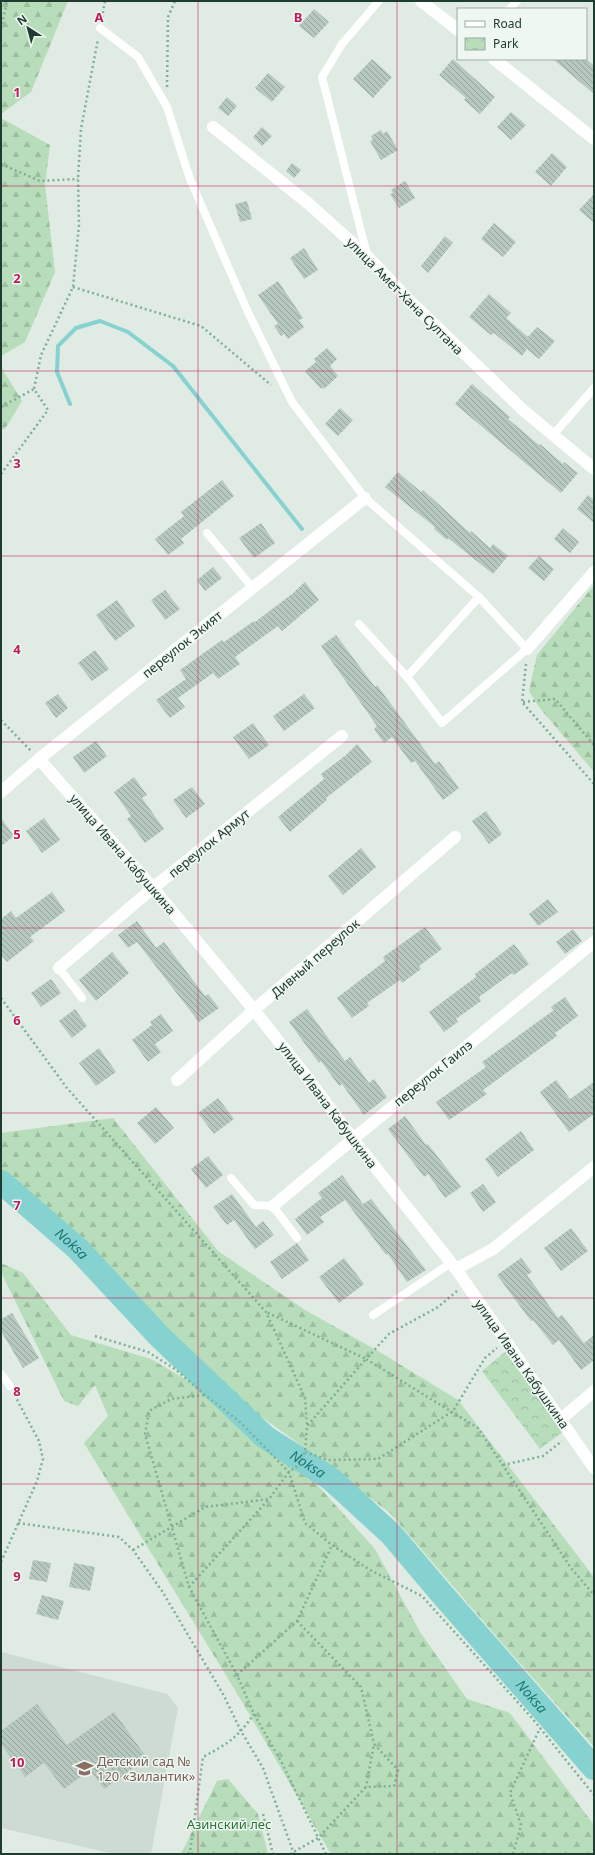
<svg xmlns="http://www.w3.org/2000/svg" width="595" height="1855" viewBox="0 0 595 1855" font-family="'Noto Sans',sans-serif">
<defs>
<pattern id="forest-firs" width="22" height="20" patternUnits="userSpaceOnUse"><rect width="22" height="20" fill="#b7ddba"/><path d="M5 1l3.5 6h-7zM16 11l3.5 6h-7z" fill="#9dbfa0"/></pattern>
<pattern id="park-crowns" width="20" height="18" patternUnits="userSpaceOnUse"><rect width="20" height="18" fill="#b7ddba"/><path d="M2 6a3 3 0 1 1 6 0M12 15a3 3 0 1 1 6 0" fill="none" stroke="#9dbfa0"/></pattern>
<pattern id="building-back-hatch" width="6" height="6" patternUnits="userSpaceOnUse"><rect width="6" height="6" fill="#b7c8bf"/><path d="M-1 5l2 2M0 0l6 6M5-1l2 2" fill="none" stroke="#94a49c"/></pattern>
</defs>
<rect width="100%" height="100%" fill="#dfebe3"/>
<path fill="#cddbd2" d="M1,1652L167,1694L178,1708L151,1854H114L1,1828Z"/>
<g fill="url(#forest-firs)">
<path d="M1,1H68L31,92L1,114Z"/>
<path d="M1,118L50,145L45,185L55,272L25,342L1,356Z"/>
<path d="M1,367L22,401L5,429H1Z"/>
<path d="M594,585V772L539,707L529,691L537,655Z"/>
<path d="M113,1118L218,1251L305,1310L378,1351L458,1400L594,1577V1747L502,1643L390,1513L287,1435L148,1336L52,1239L1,1193V1133Z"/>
<path d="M1,1263L23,1273L71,1335L151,1359L240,1411L285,1449L375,1549L420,1632L467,1699L510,1713L594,1825V1854H331L238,1695L84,1443L108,1416L95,1385L78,1406L64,1401L1,1272Z"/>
<path d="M228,1779L258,1814L268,1854H180L184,1848L217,1781Z"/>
</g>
<path fill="url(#park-crowns)" d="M505,1352L564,1431L540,1449L482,1371Z"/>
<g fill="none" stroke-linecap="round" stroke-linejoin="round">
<path stroke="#85d2d0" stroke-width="4" d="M70,404L57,372L58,346L76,328L100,321L128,332L173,366L302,529"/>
<path stroke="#85d2d0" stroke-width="24" id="s1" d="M1,1182L78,1249L159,1336L265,1437L331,1479L391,1534L441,1593L594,1768"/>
</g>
<g fill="url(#building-back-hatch)">
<path d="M314,9L329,22L314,38L299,26Z"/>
<path d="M372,59L392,77L373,98L353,79Z"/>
<path d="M453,59L495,97L480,114L464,100L466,98L439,75Z"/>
<path d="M553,59H586L594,66V94Z"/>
<path d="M268,73L285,87L272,102L255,88Z"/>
<path d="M227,97L237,106L228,116L218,108Z"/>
<path d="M511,112L526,125L511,140L497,127Z"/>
<path d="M262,127L272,136L262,146L253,137Z"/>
<path d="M381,130L383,134L387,131L398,150L381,160L370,141L373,140L371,136Z"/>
<path d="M552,153L567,167L551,186L535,172Z"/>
<path d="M292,163L301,170L294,178L286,171Z"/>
<path d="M405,181L415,198L399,208L390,194L393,193L391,190Z"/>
<path d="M594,194V223L579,210Z"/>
<path d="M247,201L252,219L240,222L235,204Z"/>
<path d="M494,223L516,242L503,257L481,239Z"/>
<path d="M445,236L453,243L428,273L421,266Z"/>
<path d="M304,248L318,270L304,279L290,258Z"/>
<path d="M278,281L303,318L299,320L304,327L288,339L284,334L281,336L274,326L278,324L258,295Z"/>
<path d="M489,294L511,313L506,318L528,337L537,327L555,341L539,359L527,349L522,356L494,333L491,335L469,317Z"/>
<path d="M327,348L337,359L330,366L338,376L324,389L322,387L321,389L305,371L316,362L314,359Z"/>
<path d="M472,384L510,417L508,419L539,445L540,444L563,464L564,462L578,473L561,493L455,404Z"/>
<path d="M340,408L353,420L338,436L325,424Z"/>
<path d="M398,472L421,492L423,490L470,533L471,531L490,548L493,544L508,556L493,574L448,538L447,540L434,529L435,527L385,487Z"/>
<path d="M222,480L234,496L181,539L184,543L168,555L155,539L184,516L181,512Z"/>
<path d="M588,495L594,500V523L577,509Z"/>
<path d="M261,523L275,543L254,558L239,538Z"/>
<path d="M563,528L579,542L570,553L554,539Z"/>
<path d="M539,556L554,569L544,581L528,568Z"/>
<path d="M213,567L222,578L205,591L197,580Z"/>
<path d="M305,582L319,600L282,631L278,626L235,657L240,664L218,679L213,673L178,698L185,707L170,718L156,700L186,679L180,670L222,640L224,642L254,621L255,622L292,594Z"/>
<path d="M165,590L180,609L165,620L151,600Z"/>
<path d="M117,600L135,626L115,641L96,615Z"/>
<path d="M336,635L375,687L377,685L435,764L439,761L459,788L443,800L415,761L411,763L392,737L384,743L374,729L377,726L321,646Z"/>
<path d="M95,650L109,669L92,681L78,663Z"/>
<path d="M58,694L68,708L56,718L45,703Z"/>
<path d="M304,694L315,708L284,731L273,716Z"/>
<path d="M253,723L269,745L249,759L233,737Z"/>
<path d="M96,741L107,756L84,773L73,757Z"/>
<path d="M357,744L372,762L326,798L327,800L290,832L278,817L324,779L321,774L346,755Z"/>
<path d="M134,777L147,795L142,798L164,829L145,843L127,819L131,816L114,792Z"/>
<path d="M192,787L205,804L186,818L173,800Z"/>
<path d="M486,811L502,834L489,844L472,821Z"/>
<path d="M1,818L14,836L1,846Z"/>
<path d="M44,818L60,840L42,853L26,831Z"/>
<path d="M361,848L376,867L343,895L328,876Z"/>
<path d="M52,892L65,911L30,937L34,941L7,962L1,955V919L11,911L16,918Z"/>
<path d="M548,899L558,912L538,926L529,914Z"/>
<path d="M137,921L156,948L164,942L205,996L208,994L219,1008L199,1022L137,942L128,948L118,935Z"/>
<path d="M425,927L442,949L419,966L421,969L402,983L400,980L367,1003L369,1006L352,1018L337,998L385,961L383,957Z"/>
<path d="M573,929L582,941L565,954L556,942Z"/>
<path d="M514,944L529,964L514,975L512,973L479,997L481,1001L456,1019L458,1022L444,1032L429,1012L476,977L475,974Z"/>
<path d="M112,952L129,973L96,1001L79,980Z"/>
<path d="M51,979L61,993L41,1007L31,993Z"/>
<path d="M565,997L578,1016L555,1033L557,1036L483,1090L487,1094L449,1120L436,1102L486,1067L482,1062L554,1010L551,1007Z"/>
<path d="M75,1009L87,1026L72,1038L59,1021Z"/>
<path d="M307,1009L345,1061L350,1057L369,1083L374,1079L387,1097L364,1115L342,1084L339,1086L321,1061L319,1063L289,1022Z"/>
<path d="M161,1014L173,1031L155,1044L161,1052L148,1062L132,1040L152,1025L150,1022Z"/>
<path d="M99,1048L116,1072L96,1086L79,1063Z"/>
<path d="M556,1080L570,1099L594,1082V1114L569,1132L540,1092Z"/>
<path d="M218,1098L234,1119L214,1134L198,1113Z"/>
<path d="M156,1107L174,1128L155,1144L137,1123Z"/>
<path d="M405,1116L426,1145L428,1144L461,1187L445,1198L428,1174L424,1177L388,1129Z"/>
<path d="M521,1131L534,1150L498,1177L485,1159Z"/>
<path d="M208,1156L223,1175L206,1188L191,1169Z"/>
<path d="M342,1175L363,1204L371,1199L426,1270L407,1282L388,1254L386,1255L345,1200L320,1217L324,1222L307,1235L295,1219L322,1198L318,1193Z"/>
<path d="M483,1184L496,1202L483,1212L470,1193Z"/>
<path d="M232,1194L256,1227L263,1221L274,1235L255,1249L234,1220L227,1225L213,1207Z"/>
<path d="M571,1228L588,1251L561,1271L544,1248Z"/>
<path d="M297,1243L309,1260L282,1279L270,1262Z"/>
<path d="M344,1258L364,1284L339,1303L319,1277Z"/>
<path d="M521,1258L532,1272L527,1275L558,1318L562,1315L584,1343L594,1335V1360L581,1370L559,1340L553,1345L533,1320L531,1321L497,1275Z"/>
<path d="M12,1313L39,1358L23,1368L1,1331V1319Z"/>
<path d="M33,1560L51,1563L47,1582L29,1579Z"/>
<path d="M74,1563L95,1567L90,1591L69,1587Z"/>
<path d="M42,1595L64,1601L58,1620L36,1614Z"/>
<path d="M37,1704L67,1745L114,1712L147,1758L104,1789L90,1770L64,1789L44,1763L25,1777L1,1744V1731Z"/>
</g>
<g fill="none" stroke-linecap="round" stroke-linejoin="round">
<g stroke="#7faf97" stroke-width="2.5" stroke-dasharray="2 3" stroke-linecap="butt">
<path d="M102,18L105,1"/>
<path d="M1,29L7,1"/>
<path d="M167,87L168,17L175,1"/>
<path d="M1,164L40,181L78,179"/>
<path d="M73,287L201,326L271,385"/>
<path d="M1,407L34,389"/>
<path d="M1,474L48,410L34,389L41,355L73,287L79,225L78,179L81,129L98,39"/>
<path d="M526,664L522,702L594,784"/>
<path d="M523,702L555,699L594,745"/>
<path d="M1,720L31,751"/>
<path d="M1,998L67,1088L266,1312L305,1398L307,1426"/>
<path d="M457,1291L438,1307L389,1334L366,1359L478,1428L571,1568L594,1595"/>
<path d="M95,1336L148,1352L175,1369L205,1395L239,1421L289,1472L305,1523L332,1545L370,1570L422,1596L532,1718L594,1795"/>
<path d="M204,1395L171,1399L149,1411L145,1434L189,1587L237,1675"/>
<path d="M305,1452L328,1460L378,1459L453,1411L485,1358L497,1348"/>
<path d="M503,1465L543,1456L562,1441"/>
<path d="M18,1523L119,1537L133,1550L162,1591L223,1694L241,1731L263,1768L294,1854"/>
<path d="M133,1550L205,1507L269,1499L289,1472L296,1467L305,1452L307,1426L366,1359L266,1312"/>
<path d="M1,1562L37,1481L43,1459L39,1441L14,1394"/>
<path d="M189,1587L269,1499"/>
<path d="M297,1621L361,1687L374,1744"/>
<path d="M263,1814L273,1854"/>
<path d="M188,1854L190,1852L203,1757C229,1743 237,1738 254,1714"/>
<path d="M290,1854L318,1838L366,1787L394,1786L398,1770L374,1744L366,1787"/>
<path d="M326,1854L282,1763L254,1714L237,1675L297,1621L332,1545"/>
<path d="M513,1854L521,1825L510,1793L540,1728"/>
</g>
<g stroke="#fff" stroke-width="8">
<path d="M510,9L517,1"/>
<path d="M100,28L138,57L167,107L190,179L247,310L292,402L365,498L479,597L527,649L442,723L407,677L359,624"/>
<path d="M367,255L322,77L342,44L379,1"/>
<path d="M553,435L594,388"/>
<path d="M207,533L252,587"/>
<path d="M407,677L479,597"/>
<path d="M59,968L82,998"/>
<path d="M231,1178L254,1205L273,1206L297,1238"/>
<path d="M373,1315L451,1263"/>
<path d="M1,1374L10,1386"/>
</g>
<g stroke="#fff" stroke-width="12">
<path d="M421,1L458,30"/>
<path d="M494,59L594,139"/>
<path d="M213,127L309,204L367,256L406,297L523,410L594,469"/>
<path d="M527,649L594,572"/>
<path d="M39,759L153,888L254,1010L310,1081L353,1139L456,1269L594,1468"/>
<path d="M1,792L39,759L365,498"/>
<path d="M59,968L153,888L342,736"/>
<path d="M177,1080L254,1010L455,837"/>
<path d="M273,1206L353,1139L594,942"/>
<path d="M456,1269L493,1249L594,1167"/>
<path d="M561,1419L594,1391"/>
</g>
</g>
<path fill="none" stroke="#c2185b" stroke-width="1" stroke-opacity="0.55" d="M198,1V1854M397,1V1854M1,186H594M1,371H594M1,556H594M1,742H594M1,928H594M1,1113H594M1,1298H594M1,1484H594M1,1670H594"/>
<defs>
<symbol id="school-bare" viewBox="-9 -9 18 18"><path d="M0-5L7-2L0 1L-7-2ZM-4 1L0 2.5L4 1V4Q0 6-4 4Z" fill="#8d6e63" stroke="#eff7f2" stroke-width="2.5" paint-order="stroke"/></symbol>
</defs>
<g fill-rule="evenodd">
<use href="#school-bare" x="72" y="1756" width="25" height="25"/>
</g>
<g text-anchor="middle" stroke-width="3" stroke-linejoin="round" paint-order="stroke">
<g font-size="13" fill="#203b2f" stroke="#eff7f2">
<text transform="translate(405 296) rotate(45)" y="5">улица Амет-Хана Султана</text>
<text transform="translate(182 644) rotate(-39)" y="5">переулок Экият</text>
<text transform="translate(209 843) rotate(-39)" y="5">переулок Армут</text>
<text transform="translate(123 854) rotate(49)" y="5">улица Ивана Кабушкина</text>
<text transform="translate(315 958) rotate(-41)" y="5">Дивный переулок</text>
<text transform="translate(433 1073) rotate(-39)" y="5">переулок Гаилэ</text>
<text transform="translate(328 1105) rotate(53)" y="5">улица Ивана Кабушкина</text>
<text transform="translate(522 1364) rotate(55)" y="5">улица Ивана Кабушкина</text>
</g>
<g font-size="13" fill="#785e54" stroke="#eff7f2" text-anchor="start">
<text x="97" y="1766">Детский сад №<tspan x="97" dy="15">120 «Зилантик»</tspan></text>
</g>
<g font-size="13" fill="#297338" stroke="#eff7f2">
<text x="229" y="1829">Азинский лес</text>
</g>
<g font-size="14" font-style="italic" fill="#197876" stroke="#eff7f2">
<text dy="5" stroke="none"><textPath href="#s1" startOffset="94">Noksa</textPath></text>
<text dy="5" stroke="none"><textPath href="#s1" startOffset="418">Noksa</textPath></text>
<text dy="5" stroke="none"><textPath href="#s1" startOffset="742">Noksa</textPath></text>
</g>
</g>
<g font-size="13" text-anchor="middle" font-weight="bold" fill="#c2185b" stroke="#eff7f2" stroke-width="3" stroke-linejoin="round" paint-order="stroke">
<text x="99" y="22">A</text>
<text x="298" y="22">B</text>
<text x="17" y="97">1</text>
<text x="17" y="283">2</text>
<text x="17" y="468">3</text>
<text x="17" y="654">4</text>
<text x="17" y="839">5</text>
<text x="17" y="1025">6</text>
<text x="17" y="1210">7</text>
<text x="17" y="1396">8</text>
<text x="17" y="1581">9</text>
<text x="17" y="1767">10</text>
</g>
<rect width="595" height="1855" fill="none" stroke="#203b2f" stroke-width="4"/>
<rect x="457" y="8" width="130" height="52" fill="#eff7f2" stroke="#9caca4"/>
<rect x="465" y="21" width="20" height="6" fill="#ffffff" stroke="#9caca4"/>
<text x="493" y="28" font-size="12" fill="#203b2f">Road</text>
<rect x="465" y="38" width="20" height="12" fill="url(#park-crowns)" stroke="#9caca4"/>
<text x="493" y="48" font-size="12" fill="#203b2f">Park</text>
<g transform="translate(28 28) rotate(324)" stroke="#eff7f2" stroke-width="3" paint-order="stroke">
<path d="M0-3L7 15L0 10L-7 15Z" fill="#203b2f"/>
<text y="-6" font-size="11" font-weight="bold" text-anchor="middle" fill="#203b2f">N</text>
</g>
</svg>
